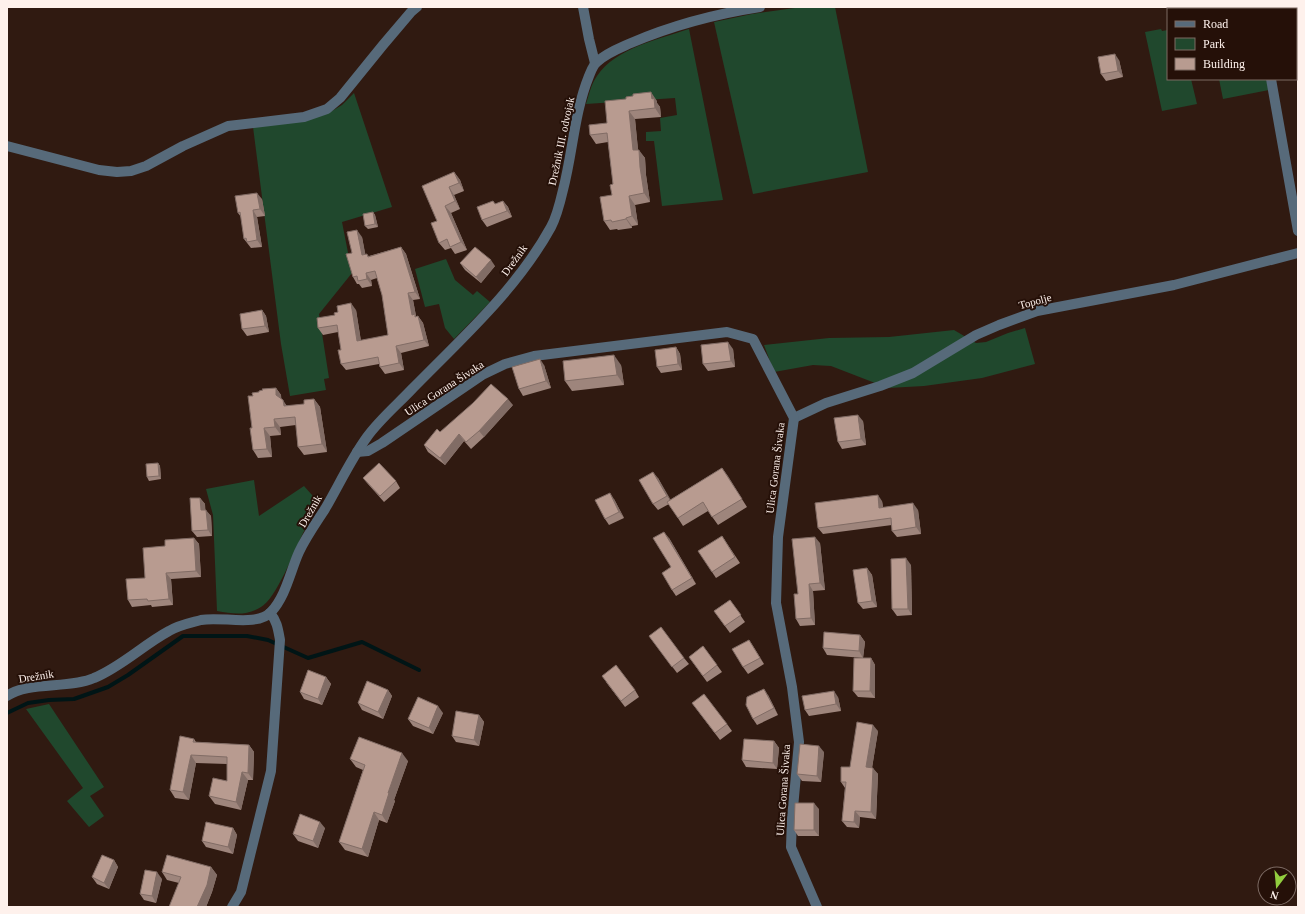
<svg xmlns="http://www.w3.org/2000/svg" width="1305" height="914" viewBox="0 0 1305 914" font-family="Georgia,serif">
<rect width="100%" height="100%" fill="#301a11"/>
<g fill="#20482d">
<path d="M802,7H835L868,172L753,194L714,22L752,14Z"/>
<path d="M689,29L723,200L662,206L654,141H646V132L661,131L660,118L677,115L675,98L586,104C589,95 591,84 597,76C616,48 659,39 689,29Z"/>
<path d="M1161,29L1162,31L1168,30V79H1191L1197,104L1162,111L1145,32Z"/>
<path d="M1219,79H1266L1269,90L1223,99Z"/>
<path d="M354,93L392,207L342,222L352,273L319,314L329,378L324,379L326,390L290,396L281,344L253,127L332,111L342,105Z"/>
<path d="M446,259L455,280L473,295L477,291L490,302L454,339L445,328L439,304L425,307L415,269Z"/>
<path d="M1025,328L1035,364L982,378L924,386L888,388L831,366L813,365L774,372L764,345L829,338L889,337L954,330L976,343L986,342L1008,333Z"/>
<path d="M254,480L259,516L304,486L320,504C314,514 308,523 303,533C295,550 276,599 261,607C246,616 234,614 217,611L213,515L206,489Z"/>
<path d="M49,704L104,787L90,796L104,816L89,827L67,801L83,788L26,709Z"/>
</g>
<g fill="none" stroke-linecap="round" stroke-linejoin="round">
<path stroke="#001516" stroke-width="4" d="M7,713L28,703L49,700L74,699L108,687L128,675L183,636H247L268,640L308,658L362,642L419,670"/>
<g stroke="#576a7a" stroke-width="10">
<path d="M583,7L589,39L595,63"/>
<path d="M1251,7L1252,9"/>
<path d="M1271,79L1298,231"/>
<path d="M7,146L99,170L117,172L131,171L146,166L183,146L228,126L304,117L327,109L340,98L383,45L411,12L417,7"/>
<path d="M794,418L826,403L880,386L913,373L976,335L999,325L1037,311L1174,285L1298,253"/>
<path d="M357,452L368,451L382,443L482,375L505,364L534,356L727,332L753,339L794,418L778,537L776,603L792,687L799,742L792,819L791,847L817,907"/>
<path d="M7,696C28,681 69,689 94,678C121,667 143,645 169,631C179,625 190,623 201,620C221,616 257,627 271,612C286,596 290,572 299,552C306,537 316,523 325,509C339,485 351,459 367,437C379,420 399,403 413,388C462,338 517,289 551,227C557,216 560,203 563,190C573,152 574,113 589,76C591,71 593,65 597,62C606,53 620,48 631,43C673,25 715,14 760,7"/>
<path d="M232,907L241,892L271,771L280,640C278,629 277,621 270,613"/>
</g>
</g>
<g fill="#9e857c">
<path d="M1119,60L1123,77L1106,81L1101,74Z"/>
<path d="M633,96L657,101V103L660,107L661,117L635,119L638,150L645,158L646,175L650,202L635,205L638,225L632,226V228L618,230L617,229L610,230L604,221L612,195L613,184L608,142L596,144L590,135L607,123L626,99Z"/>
<path d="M454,172L460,180L464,191L454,195L460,209L451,213L467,250L455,254L451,248L445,250L439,243L437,221Z"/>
<path d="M262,199L265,216L257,217L262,247L251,248L244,239L241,217L238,213Z"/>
<path d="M493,201L495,204L503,201L508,207L512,217L487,227L482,220Z"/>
<path d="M373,212L375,215L378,227L368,229L365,226Z"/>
<path d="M362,237L365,254L369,256L401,247L406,254L420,299L413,300L416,316H418L423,323L429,346L401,353L404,370L385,374L380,367L379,364L346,370L341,364V350L338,332L323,335L318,328L335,315L356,310L361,341L388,335L382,295L377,278L371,280L372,286L362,288L359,284H357L353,277L352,253Z"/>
<path d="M460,263L495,266L481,283L465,270Z"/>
<path d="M262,310L266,316L269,332L247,336L242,329Z"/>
<path d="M676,347L680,354L682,370L661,373L657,367Z"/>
<path d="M733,349L735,367L708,371L703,364Z"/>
<path d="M544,365L551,388L523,396L519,389Z"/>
<path d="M621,365L624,385L572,391L565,381Z"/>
<path d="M276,388L281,395V399L287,406L304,404L314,399L320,407L327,452L304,455L298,447L296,425L280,427L281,435L270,436L272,457L258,458L253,450L252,428L253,396Z"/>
<path d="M513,405L484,437L471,449L464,441L445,465L428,452L424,445L440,432Z"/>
<path d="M863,421L866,445L842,449L838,442Z"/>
<path d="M158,463L160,466L161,479L149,481L147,477Z"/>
<path d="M722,468L747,507L718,525L708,511L683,526L669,504L658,510L653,504L658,478L670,500Z"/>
<path d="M363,478L396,481L400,488L384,502L368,484Z"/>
<path d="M200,498L205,504V510L211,516L212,536L197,537L192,531Z"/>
<path d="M614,499L624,518L609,525L605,519Z"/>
<path d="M882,501L883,507L918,510L921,534L897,537L892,531V525L823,534L818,528Z"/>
<path d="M722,536L740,563L716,578L712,572Z"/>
<path d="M194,538L199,544L201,577L171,579L173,605L152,607L151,605L132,607L128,600L145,578L165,546Z"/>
<path d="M669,538L696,584L676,596L672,590Z"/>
<path d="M820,543L825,590L813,591L815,625L800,626L796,619L798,594Z"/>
<path d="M911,565L912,615L897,616L892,609Z"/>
<path d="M867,568L872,575L877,607L863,609L858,603Z"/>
<path d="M730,600L745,622L730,633L714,611Z"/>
<path d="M860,635L865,642L863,658L827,655L823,648Z"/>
<path d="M649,636L684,658L689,664L677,673Z"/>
<path d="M749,640L764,664L748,674L743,667Z"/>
<path d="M703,646L722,672L707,682L689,657Z"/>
<path d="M871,658L875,665V698L858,697L853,691Z"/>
<path d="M326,677L331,684L322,705L304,699L300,692Z"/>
<path d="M606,682L635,690L639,697L625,707Z"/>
<path d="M388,690L392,696L383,719L362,710L358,703Z"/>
<path d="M768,695L778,715L757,725L753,719Z"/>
<path d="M838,697L841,711L809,716L805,710Z"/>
<path d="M692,703L727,724L732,731L720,740Z"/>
<path d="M443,713L433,734L413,726L408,719Z"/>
<path d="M479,715L484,722L479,746L456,742L452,736Z"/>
<path d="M878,731L872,768L878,774L876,819L860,817L859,828L847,827L842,821L845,788L841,782L850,767Z"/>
<path d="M194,739L196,742L249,745L254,752L253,780H248L241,810L215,804L209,796L227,781V764L196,763L189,800L175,798L170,790Z"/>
<path d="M774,741L779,748L777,769L746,767L742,760Z"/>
<path d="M824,752L821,782L802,781L797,774Z"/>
<path d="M350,759L408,761L394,800L395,801L387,823L379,820L368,857L345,850L339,842L363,770L356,767Z"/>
<path d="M819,809V836H798L794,830Z"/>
<path d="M233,828L237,835L233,854L206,847L202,841Z"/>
<path d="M325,828L318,848L298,841L293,834Z"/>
<path d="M114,860L118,867L109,889L97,884L92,877Z"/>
<path d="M211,867L217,875L212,892L206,907H169L179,883L167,880L162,872Z"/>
<path d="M162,879L156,903L144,900L140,894Z"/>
</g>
<g fill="#816c65">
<path d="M1115,54L1119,60L1123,77L1118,71Z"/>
<path d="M651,92L657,101V103L660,107L661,117L655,108L652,99Z"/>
<path d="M629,111L635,119L639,159L633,150Z"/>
<path d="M639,150L645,158L646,175L650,202L644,193L640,167Z"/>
<path d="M454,172L460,180L464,191L459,183Z"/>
<path d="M449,187L454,195L460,209L455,201Z"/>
<path d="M257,193L262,199L265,216L260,209Z"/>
<path d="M629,196L635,205L638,225L632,216Z"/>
<path d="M503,201L508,207L512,217L507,211Z"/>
<path d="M445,206L451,213L467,250L461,242Z"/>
<path d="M253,210L257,217L262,247L257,240Z"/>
<path d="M373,212L375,215L378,227L375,224Z"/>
<path d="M626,218L632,226V228L626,219Z"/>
<path d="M357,230L362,237L367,262L362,255Z"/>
<path d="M401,247L406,254L420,299L415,292Z"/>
<path d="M491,260L495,266L481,283L476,277Z"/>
<path d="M366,273L371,280L372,286L367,279Z"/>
<path d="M408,293L413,300L416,316L419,321L412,315Z"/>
<path d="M351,303L356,310L362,348L357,341Z"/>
<path d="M262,310L266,316L269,332L265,326Z"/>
<path d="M418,316L423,323L429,346L424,340Z"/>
<path d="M728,342L733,349L735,367L731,361Z"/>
<path d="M396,346L401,353L404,370L399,363Z"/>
<path d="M676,347L680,354L682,370L678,364Z"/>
<path d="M614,355L621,365L624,385L617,375Z"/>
<path d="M540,359L544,365L551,388L546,381Z"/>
<path d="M276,388L281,395L282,403L276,395Z"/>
<path d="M314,399L320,407L327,452L322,444Z"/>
<path d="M508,399L513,405L484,437L479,431Z"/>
<path d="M283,400L288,408L284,406Z"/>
<path d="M858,415L863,421L866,445L861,439Z"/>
<path d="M274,419L280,427L281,435L275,427Z"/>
<path d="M264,428L270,436L272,457L267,449Z"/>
<path d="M459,434L464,441L445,465L440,458Z"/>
<path d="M158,463L160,466L161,479L159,476Z"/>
<path d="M722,468L728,476L747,507L742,499Z"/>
<path d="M653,472L658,478L672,502L667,496Z"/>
<path d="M610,493L614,499L624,518L619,512Z"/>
<path d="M878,495L882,501L884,514L879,508Z"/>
<path d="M200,498L205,504L206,516L201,510Z"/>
<path d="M913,503L918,510L921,534L916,527Z"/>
<path d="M206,510L211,516L212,536L208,530Z"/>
<path d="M664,532L669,538L696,584L692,578Z"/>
<path d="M815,537L820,543L825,590L820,583Z"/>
<path d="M194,538L199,544L201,577L196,571Z"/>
<path d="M906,558L911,565L912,615L908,609Z"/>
<path d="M867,568L872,575L877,607L872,601Z"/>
<path d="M166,573L171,579L173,605L169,599Z"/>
<path d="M809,584L813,591L815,625L811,618Z"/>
<path d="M860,635L865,642L863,658L859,651Z"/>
<path d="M749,640L753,646L764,664L760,658Z"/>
<path d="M871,658L875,665V698L870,691Z"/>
<path d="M326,677L331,684L322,705L318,699Z"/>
<path d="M764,689L768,695L778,715L774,708Z"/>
<path d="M388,690L392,696L383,719L378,712Z"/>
<path d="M834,691L838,697L841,711L836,704Z"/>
<path d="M438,706L443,713L433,734L429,728Z"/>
<path d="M479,715L484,722L479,746L474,740Z"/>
<path d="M873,725L878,731L871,774L866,767Z"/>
<path d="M774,741L779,748L777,769L773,763Z"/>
<path d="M249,745L254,752L253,780L248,773Z"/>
<path d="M819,746L824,752L821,782L817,776Z"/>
<path d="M402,753L408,761L394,800L395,801L387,823L382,815L388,793Z"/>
<path d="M191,755L196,763L189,800L183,792Z"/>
<path d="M873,768L878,774L876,819L871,812Z"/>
<path d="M242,772L248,780L241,810L236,802Z"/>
<path d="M814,803L819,809V836L814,830Z"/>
<path d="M855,811L860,817L859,828L854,822Z"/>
<path d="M374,812L379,820L368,857L362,849Z"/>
<path d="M320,822L325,828L318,848L313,841Z"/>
<path d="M233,828L237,835L233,854L228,847Z"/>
<path d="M114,860L118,867L109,889L104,883Z"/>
<path d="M211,867L217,875L212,892L206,907H197Z"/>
<path d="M157,872L162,879L156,903L152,896Z"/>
</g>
<g fill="#b89b90" stroke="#816c65">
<path d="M1115,54L1118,71L1101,74L1098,57Z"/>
<path d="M651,92L652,99L654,98L655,108L629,111L633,150H639L640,167L644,193L629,196L632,216L626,218V219L612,222L611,220L604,221L600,197L612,195L610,185L613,184L607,133L590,135L589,125L607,123L605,101L626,99V97L633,96V94Z"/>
<path d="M454,172L459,183L449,187L455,201L445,206L461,242L450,247L447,239L439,243L431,223L437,221L422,186Z"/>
<path d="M257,193L260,209L253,210L257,240L247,242L246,238L244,239L240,212L238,213L235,196Z"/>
<path d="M493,201L495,204L503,201L507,211L482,220L477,207Z"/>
<path d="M373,212L375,224L365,226L363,214Z"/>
<path d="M357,230L362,255L367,254L368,257L401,247L415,292L408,293L412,315L415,314V317L418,316L424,340L396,346L399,363L380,367L378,357L341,364L338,350H341L337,325L318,328L317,318L335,315L334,313L338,312L337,306L351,303L357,341L388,335L382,295L375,271L366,273L367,279L358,281L357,276L353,277L346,254L352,253L347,232Z"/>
<path d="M475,247L491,260L476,277L460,263Z"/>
<path d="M262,310L265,326L242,329L240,314Z"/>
<path d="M728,342L731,361L703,364L701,345Z"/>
<path d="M676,347L678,364L657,367L655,350Z"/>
<path d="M614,355L617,375L565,381L563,361Z"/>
<path d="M540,359L546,381L519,389L512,367Z"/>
<path d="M491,384L508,399L479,431L466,442L459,434L440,458L424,445L437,429L440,432L473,403Z"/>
<path d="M276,388V395L283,400L284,406L304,404V400L314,399L322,444L298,447L295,417L274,419L275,427L264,428L267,449L253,450L250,428H252L248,396H253L252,393L259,392V391L263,390L262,389Z"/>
<path d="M858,415L861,439L838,442L834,418Z"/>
<path d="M158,463L159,476L147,477L146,464Z"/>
<path d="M379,463L396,481L380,496L363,478Z"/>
<path d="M722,468L742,499L712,517L703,502L678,518L667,502Z"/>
<path d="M653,472L667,496L653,504L639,480Z"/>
<path d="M610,493L619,512L605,519L595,500Z"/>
<path d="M878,495L879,508L913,503L916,527L892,531L891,518L818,528L815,503Z"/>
<path d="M190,498H200L201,510H206L208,530L192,531Z"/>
<path d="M664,532L692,578L672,590L662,573L671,567L653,538Z"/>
<path d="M722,536L735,557L712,572L698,551Z"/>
<path d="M815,537L820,583L809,584L811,618L796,619L794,594H798L792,539Z"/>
<path d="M194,538L196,571L166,573L169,599L148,601L147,599L128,600L126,579L145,578L143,548L165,546V540Z"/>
<path d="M906,558L908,609H892L891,559Z"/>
<path d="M867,568L872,601L858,603L853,570Z"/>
<path d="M730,600L741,615L725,626L714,611Z"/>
<path d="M661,627L684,658L672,667L649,636Z"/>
<path d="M824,632L860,635L859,651L823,648Z"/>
<path d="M749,640L760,658L743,667L732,649Z"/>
<path d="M703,646L717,665L703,676L689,657Z"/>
<path d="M854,658H871L870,691H853Z"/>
<path d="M616,665L635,690L621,701L602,676Z"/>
<path d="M308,670L326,677L318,699L300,692Z"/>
<path d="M367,681L388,690L378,712L358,703Z"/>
<path d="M764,689L774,708L753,719L746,705L747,697Z"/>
<path d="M834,691L836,704L805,710L802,696Z"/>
<path d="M704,694L727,724L715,733L692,703Z"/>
<path d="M418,697L438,706L429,728L408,719Z"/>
<path d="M456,711L479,715L474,740L452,736Z"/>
<path d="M857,722L873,725L866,767L873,768L871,812L855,811L854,822L842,821L846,782H841V767H850Z"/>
<path d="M180,736L194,739L193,742L249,745L248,773L242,772L236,802L209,796L213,778L227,781V757L191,755L183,792L170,790Z"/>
<path d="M359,737L402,753L388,793H389L382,815L374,812L362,849L339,842L365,765L350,759Z"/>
<path d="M744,739L774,741L773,763L742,760Z"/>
<path d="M800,744L819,746L817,776L797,774Z"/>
<path d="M795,803H814V830H794Z"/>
<path d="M300,814L320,822L313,841L293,834Z"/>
<path d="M206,822L233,828L228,847L202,841Z"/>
<path d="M102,855L114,860L104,883L92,877Z"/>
<path d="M167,855L211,867L207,885L197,907H169L181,877L162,872Z"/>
<path d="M145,870L157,872L152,896L140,894Z"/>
</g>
<g text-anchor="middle" stroke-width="4" stroke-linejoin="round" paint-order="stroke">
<g font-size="11" fill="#fef1ec" stroke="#251008">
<text transform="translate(561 141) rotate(-78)" y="4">Drežnik III. odvojak</text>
<text transform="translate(514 260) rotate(-54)" y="4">Drežnik</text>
<text transform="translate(1035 301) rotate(-15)" y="4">Topolje</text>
<text transform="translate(444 388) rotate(-33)" y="4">Ulica Gorana Šivaka</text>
<text transform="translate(775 468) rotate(-83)" y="4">Ulica Gorana Šivaka</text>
<text transform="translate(310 511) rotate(-60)" y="4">Drežnik</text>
<text transform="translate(36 676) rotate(-9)" y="4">Drežnik</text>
<text transform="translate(783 790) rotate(-86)" y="4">Ulica Gorana Šivaka</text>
</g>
</g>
<rect width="1305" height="914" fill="none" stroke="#fef1ec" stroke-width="16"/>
<rect x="1167" y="8" width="130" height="72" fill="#251008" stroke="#7c6a63"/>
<rect x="1175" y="21" width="20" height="6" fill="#576a7a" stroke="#7c6a63"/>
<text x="1203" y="28" font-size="12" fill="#fef1ec">Road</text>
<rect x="1175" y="38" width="20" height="12" fill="#20482d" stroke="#7c6a63"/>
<text x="1203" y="48" font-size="12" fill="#fef1ec">Park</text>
<rect x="1175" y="58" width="20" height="12" fill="#b89b90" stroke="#7c6a63"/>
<text x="1203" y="68" font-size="12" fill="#fef1ec">Building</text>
<g transform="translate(1277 886) rotate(196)"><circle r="19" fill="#251008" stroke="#7c6a63"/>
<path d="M0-3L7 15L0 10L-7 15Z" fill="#92cd3e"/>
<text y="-6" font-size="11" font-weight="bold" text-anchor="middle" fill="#fef1ec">N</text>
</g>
</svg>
